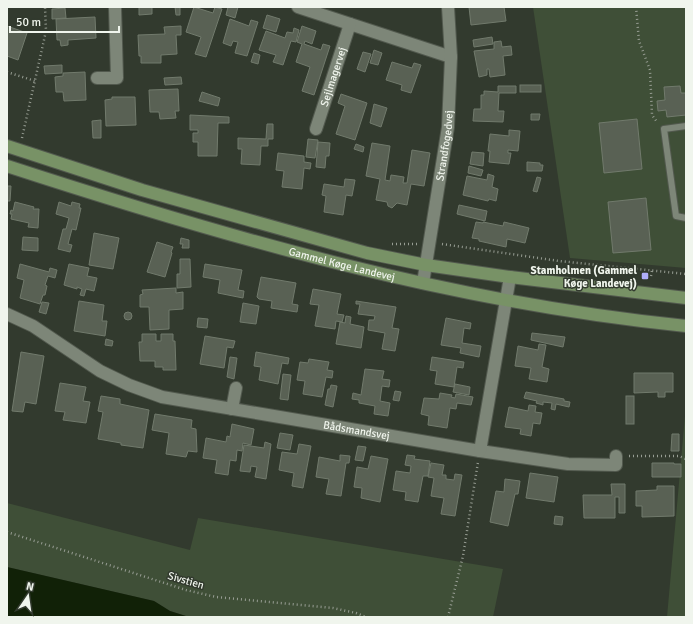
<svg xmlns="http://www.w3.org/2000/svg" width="693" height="624" viewBox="0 0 693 624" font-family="Signika,sans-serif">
<rect width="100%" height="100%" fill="#323a2e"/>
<g fill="#3f4f37">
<path d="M533,7H686V268L570,258Z"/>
<path d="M686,405V617H667Z"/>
<path d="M7,503L190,550L198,518L503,569L493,617H189L170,611L154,601L7,567Z"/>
</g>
<path fill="#112107" d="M7,567L154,601L170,611L189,617H7Z"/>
<g fill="#596154" stroke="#717a6c">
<path d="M139,7H152V14L139,15Z"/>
<path d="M175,7H180V15H176Z"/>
<path d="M194,7L213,13L215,7L222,9L206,57L195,54L201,37L186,32Z"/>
<path d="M228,7H238L235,18L226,15Z"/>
<path d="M469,7H504L506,21L471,25Z"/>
<path d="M65,8L66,18L52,19V9Z"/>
<path d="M267,15L280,19L276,32L263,28Z"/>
<path d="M95,17L96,38L68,40V45L61,46L60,40H57L56,19Z"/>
<path d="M230,19L249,26L251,20L258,22L247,56L235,53L238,42L233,41L231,46L223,43Z"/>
<path d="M7,26L27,33L18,60L7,56Z"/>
<path d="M181,26V35H176L177,54L161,55V63H141V56H139L138,35L165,34L164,27Z"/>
<path d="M302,26L316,31L312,44L305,41L304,44L321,50L323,44L330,46L314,95L302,91L310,67L296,62L302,44L297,42Z"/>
<path d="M294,28L299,30L296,42L291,41L283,65L273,62L276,55L259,50L266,31L285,38L287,32L293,33Z"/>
<path d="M492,37L493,44L474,47L473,40Z"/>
<path d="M501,41L502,47L511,46L512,55L503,56L505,75L490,77L489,69H487V75L479,77L474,51L494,49V42Z"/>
<path d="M374,50L382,53L378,65L370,63Z"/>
<path d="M363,52L371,54L365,72L357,69Z"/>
<path d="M254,53L260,55L258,64L251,62Z"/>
<path d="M392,62L412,68L414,63L421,65L411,93L401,90L402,85L386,80Z"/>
<path d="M62,65V73L45,74L44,66Z"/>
<path d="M85,72L86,100L64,101L63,92H56L55,77L63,76V73Z"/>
<path d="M181,77L182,84L165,85L164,78Z"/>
<rect x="520" y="85" width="21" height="7"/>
<path d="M498,86H516V93H499L498,111H504L503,122L473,121L474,109H481V95H484V91L498,92Z"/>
<path d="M680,86L681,93H686V115L667,117L666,110L658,111L657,101L665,100L664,87Z"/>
<path d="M178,89L179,111H175L176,118L160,119L159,112H150L149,90Z"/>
<path d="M202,92L220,98L218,106L199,101Z"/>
<path d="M341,94L367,103L355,140L336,134L345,106L338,103Z"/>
<path d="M112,97H135L136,125L106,126L105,100L112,99Z"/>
<path d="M374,104L387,108L381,127L370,123Z"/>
<path d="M531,114H540L539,120H531Z"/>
<path d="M190,115L229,117V123H218L217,156H198V142H193V133H198V130H190Z"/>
<path d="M637,119L642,169L604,173L599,123Z"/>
<path d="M101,120V138H93L92,121Z"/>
<path d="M267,124H273V139H268V146H261L260,165L241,164L242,149H238V138L266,139Z"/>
<path d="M509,130L520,131L518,151L508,150V153H511L509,164L489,162L490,151H488L490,134L509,136Z"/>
<path d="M308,139L318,140L315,158L306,157Z"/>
<path d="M318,142L330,143L329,156H326L325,168L316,167Z"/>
<path d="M372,143L390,146L385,180L390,181L391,175L404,177L403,183H407L412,150L430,153L424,186L411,184L407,205L397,203L392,208L388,206L387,202L376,200L380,179L366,176Z"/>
<path d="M356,144L364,147L363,152L354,149Z"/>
<path d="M472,152L484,153L483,166L470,164Z"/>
<path d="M278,153L304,156V162L311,163L310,169L304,168L302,189L282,187L284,171L276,170Z"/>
<path d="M527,162L540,163V165H543L542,171H527Z"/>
<path d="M469,166L483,170L481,176L468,173Z"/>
<path d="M488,174L494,176L492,187L498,189L496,201L489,199L488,201L463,195L467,176L487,180Z"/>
<path d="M537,177L541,178L537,192L533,191Z"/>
<path d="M345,179L355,180L352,196L346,195L343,215L324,212L326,196L322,195L324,184L344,187Z"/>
<path d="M7,186H11L10,201H7Z"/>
<path d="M646,198L651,250L613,253L608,202Z"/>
<path d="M15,202L34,207L33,209H39L38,228L28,227L29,223L11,219L12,214H10L11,210L13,211Z"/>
<path d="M59,202L71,206L72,202L80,204L79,208H81L76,230L72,229L68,244L72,245L70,252L58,249L63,229H66L69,218L56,214Z"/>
<path d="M459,205L487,211L485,221L457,214Z"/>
<path d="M476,222L483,223V222L503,226L504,222L529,228L525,243L507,239L506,247L479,241V239L472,238Z"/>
<path d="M94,233L119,238L113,269L89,265Z"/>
<path d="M23,237L38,238V251L22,250Z"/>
<path d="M181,238L189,240V248H182L183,244H180Z"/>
<path d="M157,242L173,247L171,252L172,253L165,277L147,272Z"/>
<path d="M180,259H190L191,287L177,288V274H180Z"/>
<path d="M20,264L49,272L50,268L57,270L55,278L48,276L45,285L47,286L45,295H43L40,304L20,298L24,280L17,278Z"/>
<path d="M69,264L89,268L87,276L97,278L94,291L86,289L84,296L80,295L82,289L77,287V289L64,285Z"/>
<path d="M205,264L242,270L238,290L244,291L243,298L218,293L220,280L203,277Z"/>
<path d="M261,277L296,283L292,304L298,305L297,312L271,308L272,301L259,299L257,297Z"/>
<path d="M176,288V293L183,292V309L169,310V329L150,330L149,307H140V295L143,294L142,290Z"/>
<path d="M313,289L341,294L337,314L344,315L342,322L336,321L335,329L315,326L319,305L310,304Z"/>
<path d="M79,301L104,305L102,321H107L105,336L74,331Z"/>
<path d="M356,301L396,307L392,328L399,329L395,351L382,349L385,333L368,330L369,320H374L375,316L358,314L360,304H356Z"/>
<path d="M42,302L49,303L46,314L39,312Z"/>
<path d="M243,303L259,306L256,324L240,322Z"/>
<circle cx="128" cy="316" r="4"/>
<path d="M346,316L351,317L350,324L364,327L361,348L336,344L340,322L345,323Z"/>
<path d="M198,318L208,319L207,328L197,327Z"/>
<path d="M446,318L471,323L470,329L464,328L462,343L481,346L479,357L460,353L461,348L441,345Z"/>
<path d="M532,333L565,337L563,347L531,340Z"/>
<path d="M142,334H156V341H161V334H173V341H175L176,370H163V367H155V361H140L139,342H142Z"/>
<path d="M205,336L235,341L233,348L227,347L224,368L200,364Z"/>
<path d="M106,339L113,341L112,346L105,345Z"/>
<path d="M539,344L546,345L542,367L549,369L547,382L529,379L531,368L515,366L518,346L538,350Z"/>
<path d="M21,352L44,356L36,404L25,402L23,412L12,411Z"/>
<path d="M256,352L289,358L288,364L282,363L278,384L259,380L261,367L254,366Z"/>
<path d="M230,357L237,358L234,379L227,377Z"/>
<path d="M432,357L464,362L463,368L457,367L454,387L435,384L437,371L430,370Z"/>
<path d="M309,359L329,362L327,370L333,371L332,378L326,377L322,397L303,394L305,381L297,380L300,362L308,363Z"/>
<path d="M365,369L384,371L382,379L390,380L389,387L382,386L380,401L390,403L388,416L374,414L375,406L359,403V400L352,399L353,393L361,395Z"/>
<path d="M634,373H673V392H665V397H658V392L634,393Z"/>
<path d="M283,374L291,375L288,400L280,399Z"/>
<path d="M60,383L86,387L83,401L90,402L86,423L63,420L65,412L55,411Z"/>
<path d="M455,384L470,387L469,395L453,392Z"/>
<path d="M331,385L337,386L333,407L325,405L328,389H330Z"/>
<path d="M395,391L401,392L399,401L393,400Z"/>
<path d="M526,392L564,399V401L570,402L569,407L556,404L555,410L551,409L552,403L543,402V405L536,403L537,401L524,398Z"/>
<path d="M440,393L452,395L451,397L455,398L456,394L473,397L471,405L457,403L456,409L450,408L447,428L428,425L429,416L421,414L424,398L439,399Z"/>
<path d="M101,396L120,399V404L149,410L143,448L121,445V443L98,439L103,412L98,411Z"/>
<rect x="626" y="396" width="8" height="28"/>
<path d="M529,405L536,406L535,412L542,413L540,424L533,423L531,436L520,434L521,429L505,427L509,407L528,411Z"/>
<path d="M155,414L192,420L191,428L196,429L197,452L188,451L186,457L166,454L169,433L152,430Z"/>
<path d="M232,424L254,429L251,445L243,443L242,451L237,450L236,461L230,460L228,475L215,473L217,460L203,458L206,438L226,442L227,436L230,437Z"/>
<path d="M280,433L293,435L290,450L277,448Z"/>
<path d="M672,434H679V451H671Z"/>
<path d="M265,442L271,444L266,479L255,477L257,467L251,466L250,472L240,471L244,445L264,448Z"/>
<path d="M299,444L311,446L303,488L292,486L294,473L279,470L282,452L297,454Z"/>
<path d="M358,446L366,447L363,461L355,460Z"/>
<path d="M340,455L350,456L349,463H346L341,496L326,494L329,479L316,477L319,457L340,461Z"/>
<path d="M407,455L415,456L414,459L430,461L428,476H423L418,502L405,500L406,492L393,490L396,471L410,473L411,466L405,465Z"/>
<path d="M371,456L388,459L380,502L361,498L362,488L354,487L357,467L368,469Z"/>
<path d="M431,463L444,465L442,475H446V479L454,480L455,474L462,475L455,516L441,514L444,498L431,496L434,478L428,477Z"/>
<path d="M652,463H674V464H681V477H652Z"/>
<path d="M530,473L558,477L554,502L526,498Z"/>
<path d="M505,479L520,481L518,494H515L508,526L490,522L496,491L504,492Z"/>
<path d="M611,484H625V513H619V497H615V518H584L583,495H612Z"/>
<path d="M657,486H674V516L642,517V506H636V491L657,490Z"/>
<path d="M555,516L563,517L562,525L554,524Z"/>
</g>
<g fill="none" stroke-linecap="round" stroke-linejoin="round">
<defs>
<path id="lane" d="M686,126L664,129L676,216L686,218"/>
<g id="street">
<path d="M298,7L451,57"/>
<path d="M97,78H117L115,7"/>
<path id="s1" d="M316,129L350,24"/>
<path id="s2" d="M423,283L448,127L451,57L448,7"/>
<path id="s3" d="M7,314L33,326L100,371L129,385L162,397L480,451L568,464L616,465V456"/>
<path d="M232,409L236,388"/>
<path d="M480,451L510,277"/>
</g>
<g id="secondary">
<path d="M7,146L142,190L367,253L426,265L510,277L686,298"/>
<path id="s4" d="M7,166C228,238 454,303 686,326"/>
</g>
</defs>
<use href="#lane" stroke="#52594e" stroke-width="8"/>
<use href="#street" stroke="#52594e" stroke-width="14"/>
<use href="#secondary" stroke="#52594e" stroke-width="14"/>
<g stroke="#979d93" stroke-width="2.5" stroke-dasharray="1 3" stroke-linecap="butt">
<path d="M636,7L639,41L650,70L652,115L657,122"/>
<path d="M7,72L35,81"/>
<path d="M22,138L46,31L45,7"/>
<path d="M392,244H417"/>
<path d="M442,244L559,261L686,274"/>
<path d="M651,276L652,270"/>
<path d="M629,456H679L686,459"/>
<path d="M7,532L186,590L216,597L333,608L356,613L366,617"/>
<path d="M448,617L463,556L478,462"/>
</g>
<use href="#lane" stroke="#7d8678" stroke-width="6"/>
<use href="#street" stroke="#7d8678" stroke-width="12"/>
<use href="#secondary" stroke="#789266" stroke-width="12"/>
</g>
<rect fill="#b0aefa" stroke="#323a2e" stroke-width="1.5" x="641" y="272" width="8" height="8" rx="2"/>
<g text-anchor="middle" stroke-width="3" stroke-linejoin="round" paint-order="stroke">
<g font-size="11" fill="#f0f5ed" stroke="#323a2e">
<text dy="4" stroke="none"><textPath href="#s1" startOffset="55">Sejlmagervej</textPath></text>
<text dy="4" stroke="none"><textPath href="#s2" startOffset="139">Strandfogedvej</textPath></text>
<text dy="4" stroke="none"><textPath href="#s4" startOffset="349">Gammel Køge Landevej</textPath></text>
<text dy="4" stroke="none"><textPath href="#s3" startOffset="374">Bådsmandsvej</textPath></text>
<text transform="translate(186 580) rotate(16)" y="4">Sivstien</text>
</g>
<g font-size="11" font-weight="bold" fill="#f0f5ed" stroke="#323a2e" text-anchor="end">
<text x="637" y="274">Stamholmen (Gammel<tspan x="637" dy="13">Køge Landevej)</tspan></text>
</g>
</g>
<rect width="693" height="624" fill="none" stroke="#f0f5ed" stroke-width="16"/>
<g transform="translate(28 596) rotate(13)" stroke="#323a2e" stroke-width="3" paint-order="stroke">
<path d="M0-3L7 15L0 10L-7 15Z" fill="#f0f5ed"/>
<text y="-6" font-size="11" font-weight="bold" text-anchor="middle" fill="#f0f5ed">N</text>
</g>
<path d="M10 26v6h109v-6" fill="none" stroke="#f0f5ed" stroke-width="2"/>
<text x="16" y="26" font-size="12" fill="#f0f5ed" stroke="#323a2e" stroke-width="3" paint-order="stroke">50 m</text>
</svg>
